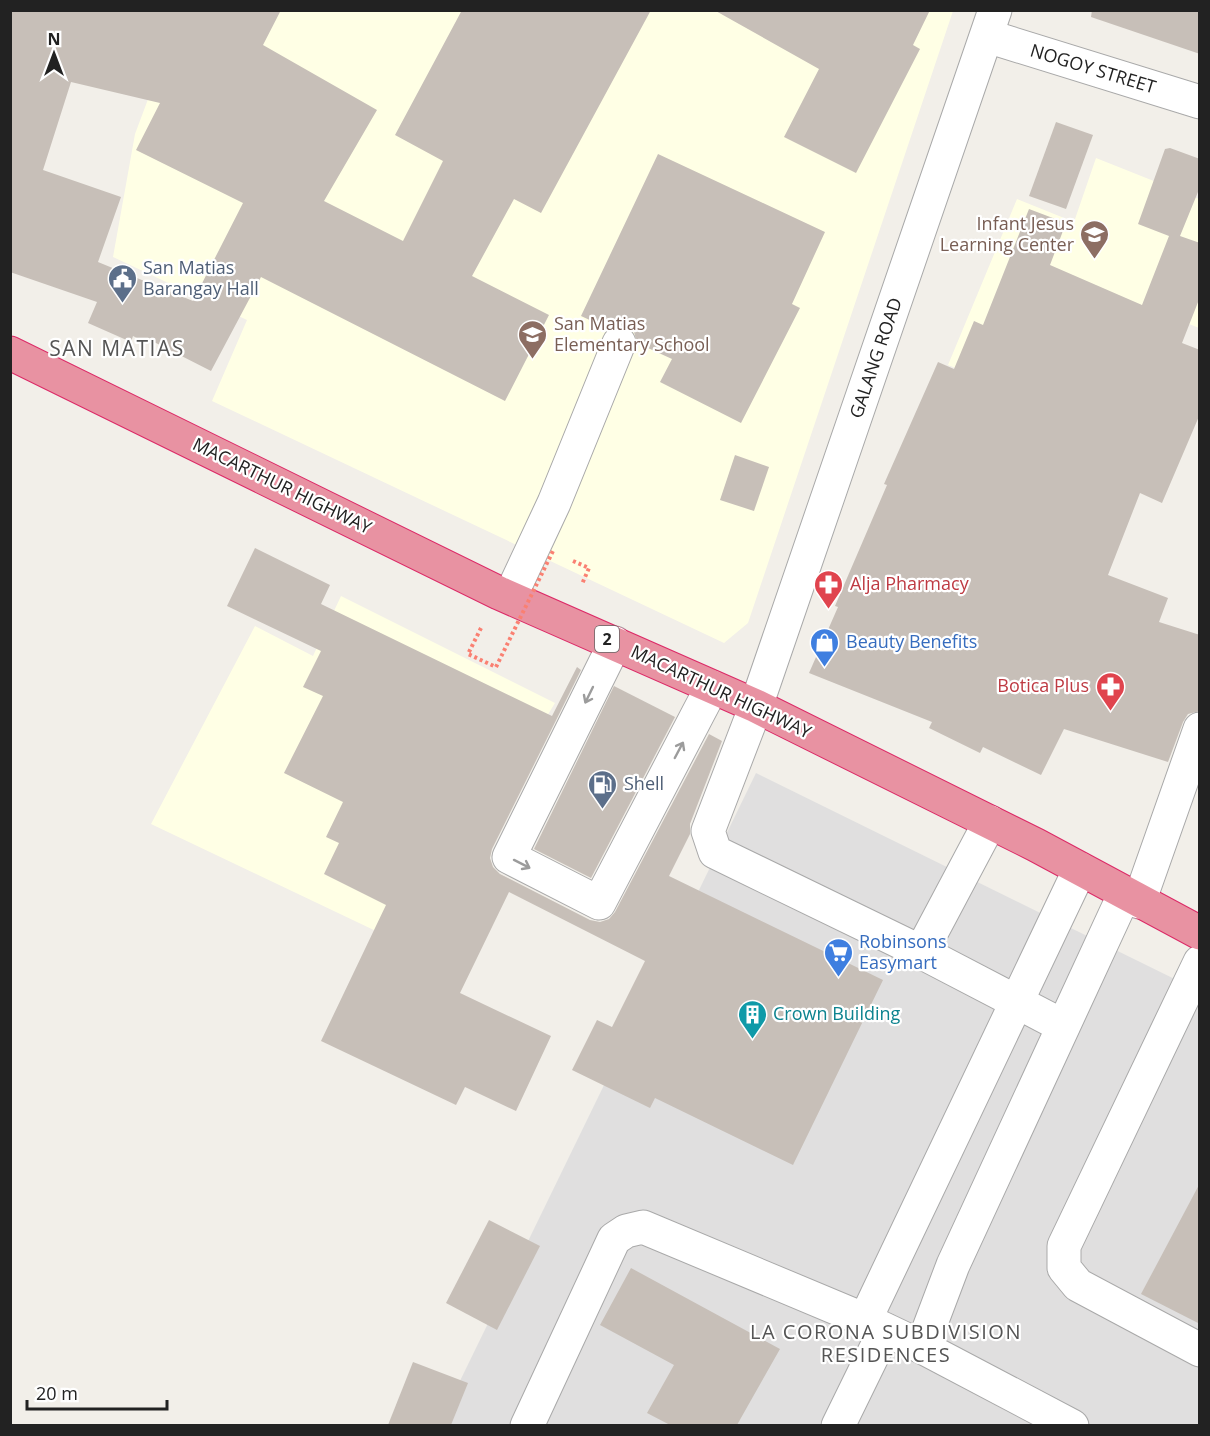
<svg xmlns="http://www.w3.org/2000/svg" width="1210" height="1436" viewBox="0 0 1210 1436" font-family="'Open Sans',sans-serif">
<rect width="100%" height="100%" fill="#f2efe9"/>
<path fill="#e0dfdf" d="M756,773L1199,991V1425L438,1426Z"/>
<g fill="#ffffe5">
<path d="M181,11H953L748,623L724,643L212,401L247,320L113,257L135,134Z"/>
<path d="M1096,158L1199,199V328L1124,298L1070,414L948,365L1017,199L1074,222Z"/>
<path d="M341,596L555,703L456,865L420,952L151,824L255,626L313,656Z"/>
</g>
<g fill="#c7bfb8" fill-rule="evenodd">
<path d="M10,10H281L263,45L377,110L324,201L403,241L443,161L395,135L462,10H651L541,213L514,199L472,276L549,315L505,401L261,277L211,371L154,342L153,346L133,336L131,342L88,323L97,302L10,272ZM71,82L160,103L136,150L243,203L193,301L98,262L121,197L43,170Z"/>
<path d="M714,10H930L913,45L920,49L856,173L784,137L819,69Z"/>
<path d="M1092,10H1200V54L1091,17Z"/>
<path d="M1056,122L1093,135L1066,209L1029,196Z"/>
<path d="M1170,148L1200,159V187L1180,236L1200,243V297L1182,343L1200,350V414L1162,503L1140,493L1108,575L1168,598L1159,622L1200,635V711L1188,714L1183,722L1168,762L1064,729L1041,775L983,747L980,753L929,728L932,722L809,673L838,607L835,606L887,485L884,484L938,362L954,369L974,321L983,325L1029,209L1066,223L1050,265L1142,305L1169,236L1138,224L1165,149Z"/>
<path d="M658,154L825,232L792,304L800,308L741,423L660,382L672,359L637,343L634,332L627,326L617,324L607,328L581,316Z"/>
<path d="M735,455L769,467L754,511L720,500Z"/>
<path d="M255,548L330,585L321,604L552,716L577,667L581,670L492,849L490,858L493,867L500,874L590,920L600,922L609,919L615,912L709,734L722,741L690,824V834L669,876L883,980L793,1165L655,1098L650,1108L572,1070L597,1020L612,1027L645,961L509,892L460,993L551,1036L516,1111L465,1087L456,1105L321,1041L386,905L324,874L339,843L326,837L343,802L284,773L323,696L303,687L321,651L227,606Z"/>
<path d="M614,686L675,717L591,878L534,849Z"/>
<path d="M1200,1183V1324L1141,1294Z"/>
<path d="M489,1220L540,1246L497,1330L446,1303Z"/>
<path d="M631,1268L780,1349L737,1425H670L647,1413L674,1365L600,1325Z"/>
<path d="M413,1362L468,1383L451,1425H388Z"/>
</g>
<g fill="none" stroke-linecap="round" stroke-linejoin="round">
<defs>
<g id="minor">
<path d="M987,36L1200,102"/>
<path d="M510,597L554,503L619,343"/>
<path d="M615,643L509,857L599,903L712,687"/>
<path d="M990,822L921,952L715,852L708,831L756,706L995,10"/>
<path d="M1139,902L1200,729"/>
<path d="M921,952L1063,1026"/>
<path d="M1200,962L1064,1246V1268L1078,1285L1200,1350"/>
<path d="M865,1320L1080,869"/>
<path d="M922,1347L953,1265L1125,893"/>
<path d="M527,1426L614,1239L626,1231L643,1227L865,1320L922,1347L1072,1426"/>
<path d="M838,1426L885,1330"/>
</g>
<path id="highway" d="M10,353L499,593L756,706L1036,845L1200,933"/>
</defs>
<use href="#minor" stroke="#a9a9a9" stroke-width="35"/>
<use href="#highway" stroke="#dc2a67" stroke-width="35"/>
<g stroke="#fa8072" stroke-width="4" stroke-dasharray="3 3" stroke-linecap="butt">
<path d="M573,561L589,568L582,584"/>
<path d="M481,628L468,654L496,667"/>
</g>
<use href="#minor" stroke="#fff" stroke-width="33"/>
<use href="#highway" stroke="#e892a2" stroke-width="33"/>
<path stroke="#fa8072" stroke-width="4" stroke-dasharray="3 3" stroke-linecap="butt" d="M496,667L553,551"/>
</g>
<defs><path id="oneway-shaft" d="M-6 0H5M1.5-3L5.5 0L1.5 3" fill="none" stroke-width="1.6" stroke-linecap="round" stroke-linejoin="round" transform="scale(1.5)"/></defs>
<g stroke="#9c9c9c">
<use href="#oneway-shaft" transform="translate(589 695) rotate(116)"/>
<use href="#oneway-shaft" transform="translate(679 750) rotate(-62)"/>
<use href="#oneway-shaft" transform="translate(522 864) rotate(27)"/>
</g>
<defs>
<symbol id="school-pin" viewBox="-11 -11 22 30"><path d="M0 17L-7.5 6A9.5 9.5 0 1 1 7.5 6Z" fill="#8d6e63" stroke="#fff"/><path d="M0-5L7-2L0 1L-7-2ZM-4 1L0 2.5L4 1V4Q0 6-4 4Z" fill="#fff"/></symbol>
<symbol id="civic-pin" viewBox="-11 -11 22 30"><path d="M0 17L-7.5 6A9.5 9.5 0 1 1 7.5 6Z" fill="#5c6f8a" stroke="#fff"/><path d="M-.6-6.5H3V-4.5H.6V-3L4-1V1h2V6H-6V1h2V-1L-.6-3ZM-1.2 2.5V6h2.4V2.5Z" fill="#fff"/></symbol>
<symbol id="pharmacy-pin" viewBox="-11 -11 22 30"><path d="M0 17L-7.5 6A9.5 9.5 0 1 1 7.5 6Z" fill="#e0444e" stroke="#fff"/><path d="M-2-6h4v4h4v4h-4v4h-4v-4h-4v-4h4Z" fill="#fff"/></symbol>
<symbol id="shop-pin" viewBox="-11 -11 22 30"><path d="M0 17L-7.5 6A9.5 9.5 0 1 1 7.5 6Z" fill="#3f7fe0" stroke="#fff"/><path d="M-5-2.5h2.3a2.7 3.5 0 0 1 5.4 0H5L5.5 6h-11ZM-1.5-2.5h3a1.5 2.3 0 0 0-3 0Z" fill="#fff"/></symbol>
<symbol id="fuel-pin" viewBox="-11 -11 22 30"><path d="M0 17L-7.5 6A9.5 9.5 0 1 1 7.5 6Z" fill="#5c6f8a" stroke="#fff"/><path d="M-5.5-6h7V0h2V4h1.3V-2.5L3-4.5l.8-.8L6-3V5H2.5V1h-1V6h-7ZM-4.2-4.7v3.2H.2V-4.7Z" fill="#fff"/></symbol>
<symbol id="supermarket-pin" viewBox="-11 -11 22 30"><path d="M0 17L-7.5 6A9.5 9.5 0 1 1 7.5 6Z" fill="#3f7fe0" stroke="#fff"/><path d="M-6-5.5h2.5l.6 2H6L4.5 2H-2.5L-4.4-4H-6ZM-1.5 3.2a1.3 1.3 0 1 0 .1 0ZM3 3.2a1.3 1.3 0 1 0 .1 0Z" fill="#fff"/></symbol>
<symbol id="building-pin" viewBox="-11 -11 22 30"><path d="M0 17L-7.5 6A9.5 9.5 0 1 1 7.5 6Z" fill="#0f9aa8" stroke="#fff"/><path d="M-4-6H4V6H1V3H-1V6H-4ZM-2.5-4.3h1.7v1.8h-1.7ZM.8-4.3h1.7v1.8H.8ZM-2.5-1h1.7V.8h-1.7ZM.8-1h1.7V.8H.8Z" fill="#fff"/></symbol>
</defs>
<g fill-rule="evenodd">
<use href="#school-pin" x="1078" y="218" width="33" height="45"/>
<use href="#civic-pin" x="106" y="262" width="33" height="45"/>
<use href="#school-pin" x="516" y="318" width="33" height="45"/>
<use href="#pharmacy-pin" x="812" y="568" width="33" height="45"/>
<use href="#shop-pin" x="808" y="626" width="33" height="45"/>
<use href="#pharmacy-pin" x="1094" y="670" width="33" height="45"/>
<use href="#fuel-pin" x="586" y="768" width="33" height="45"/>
<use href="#supermarket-pin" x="822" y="936" width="33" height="45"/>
<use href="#building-pin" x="736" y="998" width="33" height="45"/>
</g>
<g text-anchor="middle" stroke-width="4.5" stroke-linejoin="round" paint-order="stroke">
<rect fill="#fff" stroke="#646464" stroke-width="1.5" x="595" y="626" width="24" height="26" rx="4.5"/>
<g font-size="16" font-weight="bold" fill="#222">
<text x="607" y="645">2</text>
</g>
<g font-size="18" fill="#222" stroke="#fff">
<text transform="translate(1093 69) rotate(17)" y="6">NOGOY STREET</text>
<text transform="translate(876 358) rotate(-71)" y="6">GALANG ROAD</text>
<text transform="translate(282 486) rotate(26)" y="6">MACARTHUR HIGHWAY</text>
<text transform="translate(721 692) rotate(25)" y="6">MACARTHUR HIGHWAY</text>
</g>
<g font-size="18" fill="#785e54" stroke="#fff" text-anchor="end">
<text x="1074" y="230">Infant Jesus<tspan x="1074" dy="21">Learning Center</tspan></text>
<text x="554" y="330" text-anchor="start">San Matias<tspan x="554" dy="21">Elementary School</tspan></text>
</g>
<g font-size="18" fill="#4e5e75" stroke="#fff" text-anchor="start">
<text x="143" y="274">San Matias<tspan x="143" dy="21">Barangay Hall</tspan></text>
<text x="624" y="790">Shell</text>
</g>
<g font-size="18" fill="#be3a42" stroke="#fff" text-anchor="start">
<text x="850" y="590">Alja Pharmacy</text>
<text x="1089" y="692" text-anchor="end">Botica Plus</text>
</g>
<g font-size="18" fill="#366cbe" stroke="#fff" text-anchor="start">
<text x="846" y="648">Beauty Benefits</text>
<text x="859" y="948">Robinsons<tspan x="859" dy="21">Easymart</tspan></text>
</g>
<g font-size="18" fill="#0d838f" stroke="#fff" text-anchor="start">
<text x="773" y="1020">Crown Building</text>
</g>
<g font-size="20" letter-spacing="1.5" fill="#555" stroke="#fff">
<text x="886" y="1339">LA CORONA SUBDIVISION<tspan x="886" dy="23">RESIDENCES</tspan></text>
</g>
<g font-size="21" letter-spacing="1.5" fill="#555" stroke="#fff">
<text x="117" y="356">SAN MATIAS</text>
</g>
</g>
<rect width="1210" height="1436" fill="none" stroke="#222222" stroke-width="24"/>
<g transform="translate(54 54)" stroke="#ffffff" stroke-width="4.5" paint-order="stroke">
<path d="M0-4.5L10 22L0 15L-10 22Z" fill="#222222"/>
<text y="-9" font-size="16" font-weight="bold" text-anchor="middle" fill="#222222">N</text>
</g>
<path d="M27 1400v9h140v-9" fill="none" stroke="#222222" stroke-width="3"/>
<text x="36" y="1400" font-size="18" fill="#222222" stroke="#ffffff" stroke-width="4.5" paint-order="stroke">20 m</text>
</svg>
